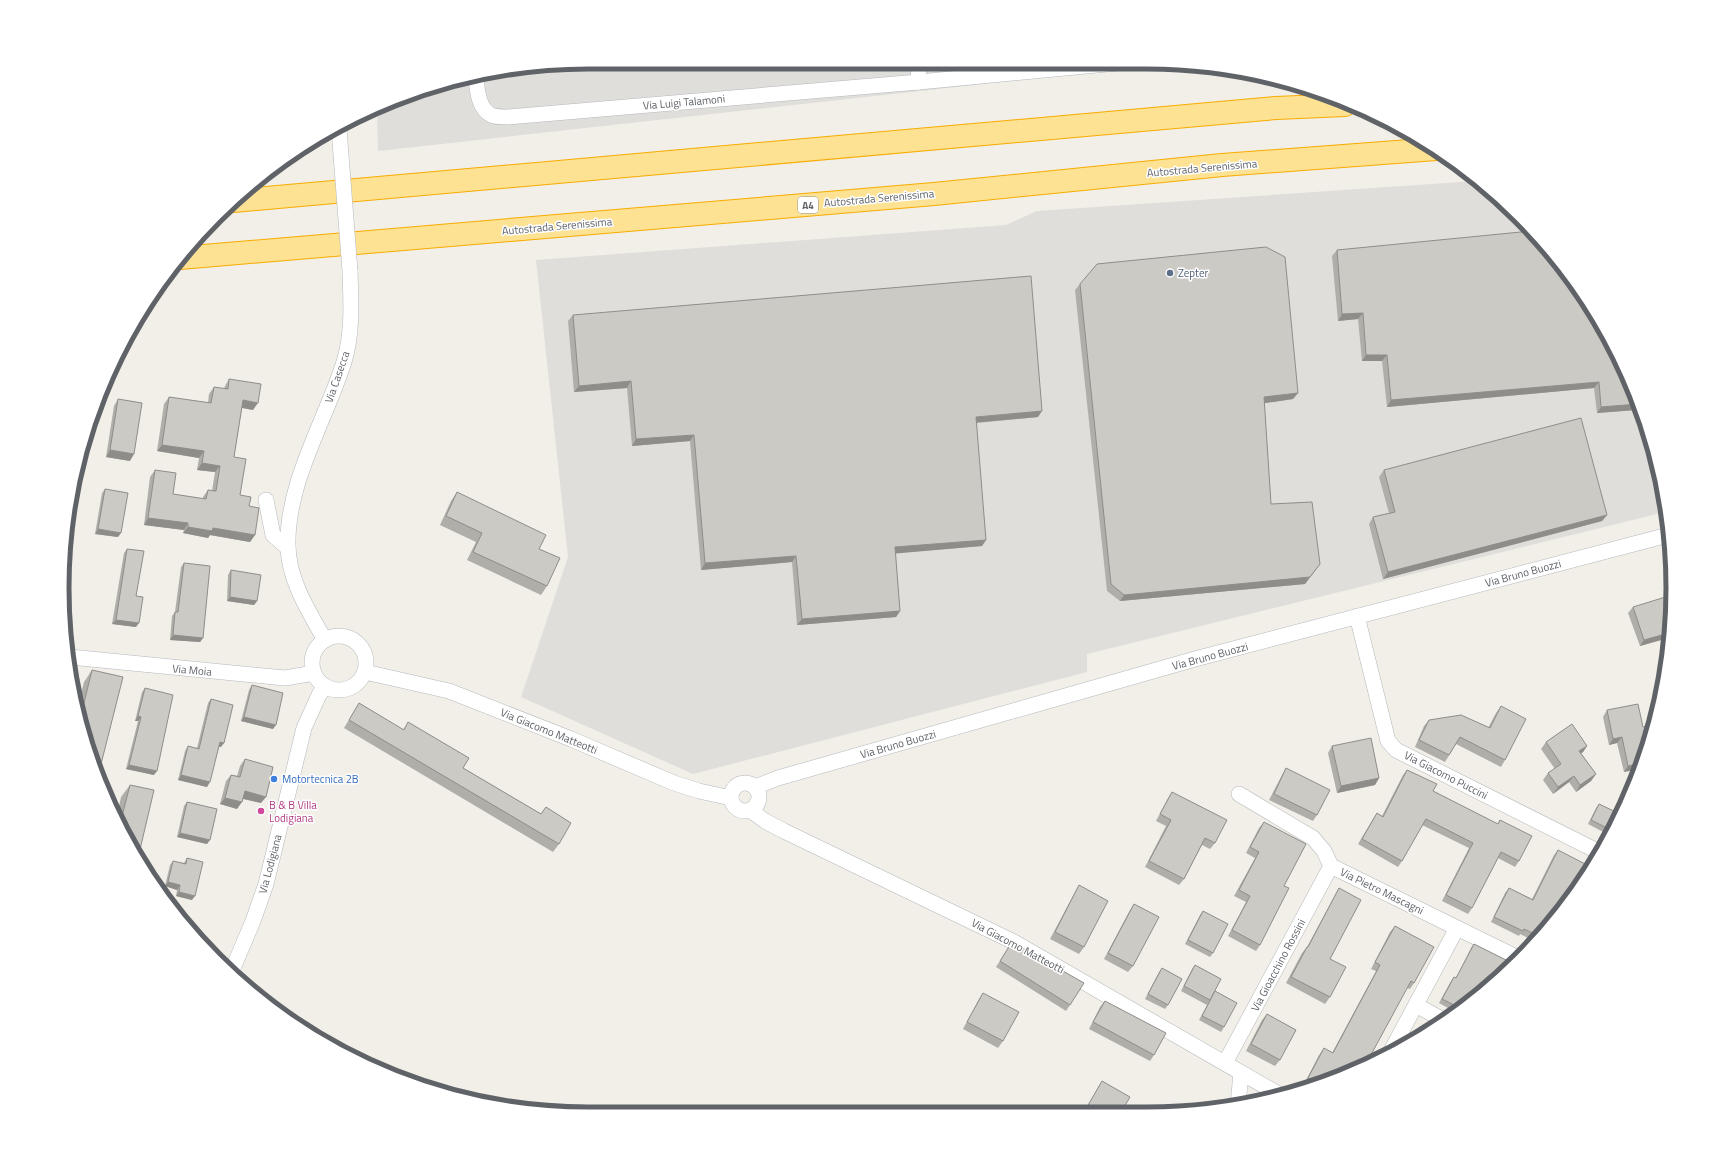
<svg xmlns="http://www.w3.org/2000/svg" width="1735" height="1176" viewBox="0 0 1735 1176" font-family="'Titillium Web',sans-serif">
<rect width="100%" height="100%" fill="#f1efe8"/>
<g fill="#e0deda">
<path d="M1147,62L1164,64L378,151L377,111L419,90L519,67Z"/>
<path d="M1476,181L1519,216L1584,296L1633,386L1663,485L1665,512L1087,654V672L693,774L521,697L568,557L536,260L1006,225L1037,211Z"/>
</g>
<g fill="none" stroke-linecap="round" stroke-linejoin="round">
<defs>
<g id="street">
<path d="M918,64L919,82"/>
<path d="M476,77C477,89 478,108 491,115C495,117 502,117 507,117L919,82L1128,62"/>
<path d="M266,500L273,535L288,548"/>
<path d="M1357,616L1388,741L1396,750L1599,852"/>
<circle cx="339" cy="663" r="27"/>
<path d="M325,640C309,612 289,581 288,547C286,483 325,422 344,362C353,332 351,302 350,271"/>
<path d="M70,657L285,678L314,673"/>
<path d="M365,672L449,691L571,739L674,783L699,791L731,798"/>
<circle cx="745" cy="797" r="14"/>
<path d="M755,787L778,778L1195,659L1668,535"/>
<path d="M1239,794L1313,838L1324,851L1331,866L1520,959"/>
<path d="M750,810L765,821L784,831L1014,942L1280,1095"/>
<path d="M231,973L253,921L266,884L304,728L319,695L325,686"/>
<path d="M1416,1005L1445,1021"/>
<path d="M1391,1051L1457,928"/>
<path d="M1225,1063L1331,866"/>
<path d="M1238,1105L1241,1073"/>
</g>
<g id="highway">
<path d="M233,201L1276,108L1345,105"/>
<path d="M180,258L934,194L1222,165L1436,149"/>
</g>
</defs>
<use href="#street" stroke="#b5b8bc" stroke-width="16"/>
<use href="#highway" stroke="#f9ab00" stroke-width="24"/>
<use href="#street" stroke="#fff" stroke-width="15"/>
<use href="#highway" stroke="#fde293" stroke-width="22"/>
<defs>
<path id="street-bridge" d="M339,129L350,271"/>
</defs>
<use href="#street-bridge" stroke="#b5b8bc" stroke-width="16" stroke-linecap="butt"/>
<use href="#street-bridge" stroke="#fff" stroke-width="15"/>
</g>
<g fill="#afaea9">
<path d="M1337,250L1633,386L1639,406L1636,410L1597,413L1594,388L1387,407L1382,361H1362L1358,319L1338,321L1332,256Z"/>
<path d="M1080,284L1298,393L1293,399L1264,403L1271,504L1320,564L1305,584L1120,601L1107,591L1075,290Z"/>
<path d="M573,315L1038,417L976,423L986,540L982,546L895,553L900,611L896,617L797,625L792,562L701,570L690,441L632,446L627,388L574,392L568,321Z"/>
<path d="M229,379L253,410L242,408L234,457L240,495L249,506L255,535L250,542L210,535L208,538L183,533L184,530L144,525L150,477L155,470L173,494L203,499V497L208,490L212,491L215,472L197,470L199,458L157,451L164,404L169,397L208,403L209,394L214,387L224,389L225,386Z"/>
<path d="M118,399L130,461L106,457L114,406Z"/>
<path d="M1384,470L1607,515L1602,521L1383,579L1369,524L1373,517L1389,513L1379,477Z"/>
<path d="M105,489L118,537L95,534L102,493Z"/>
<path d="M457,492L539,549L547,586L541,595L467,560L476,542L440,525L451,501Z"/>
<path d="M127,549L136,596V627L112,624L124,553Z"/>
<path d="M184,563L203,638L200,642L170,640L172,616L175,612L181,567Z"/>
<path d="M231,570L257,601L254,605L227,601L228,575Z"/>
<path d="M1633,607L1668,638L1640,646L1628,613Z"/>
<path d="M92,670L90,757L77,709L84,682Z"/>
<path d="M252,685L273,729L241,721L249,690Z"/>
<path d="M145,688L154,775L126,769L138,721H135L142,692Z"/>
<path d="M211,699L221,747H219L207,787L178,780L185,751L188,746L197,748L208,703Z"/>
<path d="M359,703L403,730L408,722L463,768L541,814L546,807L559,844L553,852L344,728Z"/>
<path d="M1501,706L1505,760L1501,767L1456,744L1445,762L1415,747L1424,726L1429,720L1488,728L1496,713Z"/>
<path d="M1607,710L1639,769L1624,772L1617,743L1609,745L1603,717Z"/>
<path d="M1546,742L1587,746L1583,752L1581,753L1596,774L1591,781L1576,792L1569,782L1553,794L1543,780L1548,773L1555,769L1541,749Z"/>
<path d="M1332,746L1379,778L1375,785L1337,793L1328,753Z"/>
<path d="M245,759L261,803L243,799L237,809L220,804L226,781L231,775L237,776L240,766Z"/>
<path d="M1286,768L1317,815L1313,821L1269,800L1282,775Z"/>
<path d="M1407,770L1433,791L1497,824L1500,820L1519,861L1515,867L1498,858L1472,908L1468,914L1442,901L1469,848L1422,825L1402,861L1398,867L1358,844L1373,819L1377,813L1382,816L1403,775Z"/>
<path d="M130,785L132,851L117,816L121,797Z"/>
<path d="M1172,792L1215,843L1210,849L1202,845L1184,879L1179,885L1145,867L1166,826L1156,821L1168,798Z"/>
<path d="M187,802L207,844L177,837L184,806Z"/>
<path d="M1599,804L1620,814L1609,835L1588,824L1596,808Z"/>
<path d="M1264,822L1284,886L1260,945L1256,951L1228,936L1246,902L1234,896L1255,858L1246,853L1259,828Z"/>
<path d="M1558,850L1584,880L1534,941L1520,934L1519,936L1491,922L1505,893L1509,888L1532,899L1554,855Z"/>
<path d="M187,858L192,900L176,896L177,890L165,886L170,865L173,861L184,863Z"/>
<path d="M1079,885L1084,947L1079,954L1050,939L1075,892Z"/>
<path d="M1339,888L1330,959V997L1325,1004L1286,983L1302,953L1307,947L1335,895Z"/>
<path d="M1134,904L1133,966L1128,972L1104,959L1130,910Z"/>
<path d="M1203,911L1213,953L1210,957L1185,944L1200,915Z"/>
<path d="M1395,926L1414,983L1410,989L1407,988L1348,1074L1307,1086L1304,1084L1319,1055L1324,1048L1332,1053L1376,971L1371,969L1390,932Z"/>
<path d="M1012,942L1070,1005L1066,1011L996,967Z"/>
<path d="M1474,944L1514,964L1455,1012L1439,1003L1451,981L1454,977L1456,978L1471,948Z"/>
<path d="M1195,965L1210,1000L1207,1005L1181,991L1192,969Z"/>
<path d="M1162,968L1168,1005L1165,1009L1145,999L1159,972Z"/>
<path d="M1215,991L1224,1027L1221,1032L1199,1020L1212,996Z"/>
<path d="M983,993L1003,1041L998,1048L963,1029L979,999Z"/>
<path d="M1105,1001L1154,1055L1150,1061L1089,1029L1100,1007Z"/>
<path d="M1267,1014L1280,1060L1275,1066L1246,1051L1262,1020Z"/>
<path d="M1102,1081L1120,1114H1088L1084,1112Z"/>
</g>
<g fill="#8f8d8a">
<path d="M1363,313L1358,319L1338,321L1342,314Z"/>
<path d="M1366,355H1387L1382,361H1362Z"/>
<path d="M631,381L627,388L574,392L579,386Z"/>
<path d="M1599,382L1594,388L1387,407L1391,400Z"/>
<path d="M1298,393L1293,399L1259,404L1264,397Z"/>
<path d="M243,400L258,403L253,410L238,407Z"/>
<path d="M1638,404L1639,406L1636,410L1597,413L1601,407Z"/>
<path d="M1042,411L1038,417L971,423L976,417Z"/>
<path d="M694,435L690,441L632,446L636,439Z"/>
<path d="M162,445L204,451L199,458L157,451Z"/>
<path d="M110,450L134,454L130,461L106,457Z"/>
<path d="M202,463L220,466L215,472L197,470Z"/>
<path d="M1607,515L1602,521L1383,579L1388,572Z"/>
<path d="M148,518L188,523L184,530L144,525Z"/>
<path d="M188,527L213,528L255,535L250,542L210,535L208,538L183,533Z"/>
<path d="M98,529L121,533L118,537L95,534Z"/>
<path d="M986,540L982,546L890,554L895,547Z"/>
<path d="M796,556L792,562L701,570L705,563Z"/>
<path d="M1320,564L1305,584L1120,601L1124,595Z"/>
<path d="M230,597L257,601L254,605L227,601Z"/>
<path d="M900,611L896,617L797,625L802,619Z"/>
<path d="M116,620L139,623L136,627L112,624Z"/>
<path d="M1669,633L1668,638L1640,646L1644,640Z"/>
<path d="M173,635L203,638L200,642L170,640Z"/>
<path d="M138,716L141,717L138,721H135Z"/>
<path d="M244,717L276,725L273,729L241,721Z"/>
<path d="M1622,737L1617,743L1609,745L1613,739Z"/>
<path d="M220,742L224,743L221,747L217,746Z"/>
<path d="M1587,746L1583,752L1575,758L1579,751Z"/>
<path d="M1641,763L1639,769L1624,772L1628,766Z"/>
<path d="M129,765L157,771L154,775L126,769Z"/>
<path d="M1596,774L1591,781L1576,792L1580,785Z"/>
<path d="M181,775L210,782L207,787L178,780Z"/>
<path d="M1574,776L1569,782L1553,794L1558,787Z"/>
<path d="M1379,778L1375,785L1337,793L1341,786Z"/>
<path d="M245,791L266,797L261,803L240,798Z"/>
<path d="M225,798L242,802L237,809L220,804Z"/>
<path d="M180,833L210,840L207,844L177,837Z"/>
<path d="M168,882L180,885L177,890L165,886Z"/>
<path d="M179,892L195,896L192,900L176,896Z"/>
</g>
<g fill="#cccac5" stroke="#8f8d8a">
<path d="M1531,231L1584,296L1633,386L1638,404L1601,407L1599,382L1391,400L1387,355H1366L1363,313L1342,314L1337,250Z"/>
<path d="M1266,247L1285,257L1298,393L1264,397L1271,504L1312,502L1320,564L1310,577L1124,595L1111,584L1080,284L1097,264Z"/>
<path d="M1031,276L1042,411L976,417L986,540L895,547L900,611L802,619L796,556L705,563L694,435L636,439L631,381L579,386L573,315Z"/>
<path d="M229,379L261,384L258,403L243,400L234,457L246,459L240,495L251,497L249,506L259,508L255,535L213,528L212,531L188,527V523L148,518L155,470L176,473L173,494L206,499L208,490L216,491L220,466L202,463L204,451L162,445L169,397L211,403L214,387L228,389Z"/>
<path d="M118,399L142,403L134,454L110,450Z"/>
<path d="M1581,418L1607,515L1388,572L1373,517L1395,512L1384,470Z"/>
<path d="M105,489L128,493L121,533L98,529Z"/>
<path d="M457,492L546,535L539,549L560,558L547,586L473,552L482,533L446,516Z"/>
<path d="M127,549L144,551L136,596L143,597L139,623L116,620Z"/>
<path d="M184,563L210,566L203,638L173,635L175,612H178Z"/>
<path d="M231,570L261,575L257,601L230,597Z"/>
<path d="M1672,595L1669,633L1644,640L1633,607Z"/>
<path d="M92,670L123,677L98,776L90,757L80,719Z"/>
<path d="M252,685L283,693L276,725L244,717Z"/>
<path d="M145,688L173,695L157,771L129,765L141,717L138,716Z"/>
<path d="M211,699L233,705L224,743L220,742L210,782L181,775L188,746L199,749Z"/>
<path d="M359,703L404,730L408,722L469,758L463,768L541,814L546,807L571,823L559,844L349,720Z"/>
<path d="M1638,704L1643,727L1652,725L1641,763L1628,766L1622,737L1613,739L1607,710Z"/>
<path d="M1501,706L1526,719L1505,760L1460,737L1449,755L1419,740L1429,720L1461,715L1490,728Z"/>
<path d="M1572,724L1587,746L1579,751L1596,774L1580,785L1574,776L1558,787L1548,773L1561,764L1546,742Z"/>
<path d="M1371,738L1379,778L1341,786L1332,746Z"/>
<path d="M245,759L273,767L266,797L245,791L242,802L225,798L231,775L240,777Z"/>
<path d="M1286,768L1330,790L1317,815L1274,794Z"/>
<path d="M1407,770L1437,784L1433,791L1498,824L1500,820L1532,836L1519,861L1501,852L1472,908L1446,895L1473,843L1426,819L1402,861L1362,839L1377,813L1383,817Z"/>
<path d="M130,785L154,790L138,858L132,851L120,824Z"/>
<path d="M1172,792L1227,820L1215,843L1205,838L1184,879L1149,861L1171,820L1160,814Z"/>
<path d="M187,802L217,809L210,840L180,833Z"/>
<path d="M1599,804L1620,814L1611,830L1591,820Z"/>
<path d="M1264,822L1306,844L1284,886L1289,888L1260,945L1232,930L1250,896L1239,890L1259,852L1250,847Z"/>
<path d="M1558,850L1591,867L1584,880L1539,936L1524,929L1523,931L1494,917L1509,888L1533,900Z"/>
<path d="M187,858L203,862L195,896L179,892L180,885L168,882L173,861L186,864Z"/>
<path d="M1079,885L1108,901L1084,947L1055,932Z"/>
<path d="M1339,888L1361,900L1330,959L1346,967L1330,997L1291,977L1307,947H1308Z"/>
<path d="M1134,904L1159,917L1133,966L1108,953Z"/>
<path d="M1203,911L1228,924L1213,953L1188,940Z"/>
<path d="M1395,926L1434,947L1414,983L1411,981L1366,1064L1348,1074L1318,1083L1308,1078L1324,1048L1333,1053L1380,965L1375,962Z"/>
<path d="M1012,942L1084,983L1070,1005L1000,961Z"/>
<path d="M1474,944L1514,964L1460,1008L1442,999L1454,977L1456,978Z"/>
<path d="M1195,965L1221,979L1210,1000L1184,986Z"/>
<path d="M1162,968L1182,979L1168,1005L1148,994Z"/>
<path d="M1215,991L1237,1003L1224,1027L1202,1016Z"/>
<path d="M983,993L1019,1012L1003,1041L967,1022Z"/>
<path d="M1105,1001L1166,1033L1154,1055L1093,1022Z"/>
<path d="M1267,1014L1296,1030L1280,1060L1251,1044Z"/>
<path d="M1102,1081L1130,1097L1120,1114H1098L1087,1107Z"/>
</g>
<circle fill="#5c6f8a" stroke="#fff" stroke-width="1.5" cx="1170" cy="273" r="4"/>
<circle fill="#3f7fe0" stroke="#fff" stroke-width="1.5" cx="274" cy="779" r="4"/>
<circle fill="#d1479c" stroke="#fff" stroke-width="1.5" cx="261" cy="811" r="4"/>
<g text-anchor="middle" stroke-width="3" stroke-linejoin="round" paint-order="stroke">
<rect fill="#fff" stroke="#8f9295" stroke-width="1" x="798" y="197" width="20" height="16" rx="3"/>
<g font-size="10" font-weight="bold" fill="#5f6368">
<text x="808" y="209">A4</text>
</g>
<g font-size="11" fill="#5f6368" stroke="#fff">
<text transform="translate(684 102) rotate(-5)" y="4">Via Luigi Talamoni</text>
<text transform="translate(1202 168) rotate(-5)" y="4">Autostrada Serenissima</text>
<text transform="translate(879 198) rotate(-5)" y="4">Autostrada Serenissima</text>
<text transform="translate(557 226) rotate(-5)" y="4">Autostrada Serenissima</text>
<text transform="translate(337 377) rotate(-71)" y="4">Via Casecca</text>
<text transform="translate(1523 573) rotate(-15)" y="4">Via Bruno Buozzi</text>
<text transform="translate(1210 656) rotate(-15)" y="4">Via Bruno Buozzi</text>
<text transform="translate(192 670) rotate(5)" y="4">Via Moia</text>
<text transform="translate(549 731) rotate(22)" y="4">Via Giacomo Matteotti</text>
<text transform="translate(898 744) rotate(-16)" y="4">Via Bruno Buozzi</text>
<text transform="translate(1446 775) rotate(27)" y="4">Via Giacomo Puccini</text>
<text transform="translate(270 864) rotate(-75)" y="4">Via Lodigiana</text>
<text transform="translate(1382 891) rotate(26)" y="4">Via Pietro Mascagni</text>
<text transform="translate(1018 946) rotate(28)" y="4">Via Giacomo Matteotti</text>
<text transform="translate(1278 965) rotate(-62)" y="4">Via Gioacchino Rossini</text>
</g>
<g font-size="11" fill="#4e5e75" stroke="#fff" text-anchor="start">
<text x="1178" y="277">Zepter</text>
</g>
<g font-size="11" fill="#366cbe" stroke="#fff" text-anchor="start">
<text x="282" y="783">Motortecnica 2B</text>
</g>
<g font-size="11" fill="#b23c85" stroke="#fff" text-anchor="start">
<text x="269" y="809">B &amp; B Villa<tspan x="269" dy="13">Lodigiana</tspan></text>
</g>
</g>
<path d="M0 0H1735V1176H0ZM588 69H1147A519 519 0 0 1 1666 588V588A519 519 0 0 1 1147 1107H588A519 519 0 0 1 69 588V588A519 519 0 0 1 588 69Z" fill="#fff" fill-rule="evenodd"/>
<path fill="none" stroke="#5f6368" stroke-width="5" d="M588 69H1147A519 519 0 0 1 1666 588V588A519 519 0 0 1 1147 1107H588A519 519 0 0 1 69 588V588A519 519 0 0 1 588 69Z"/>
</svg>
